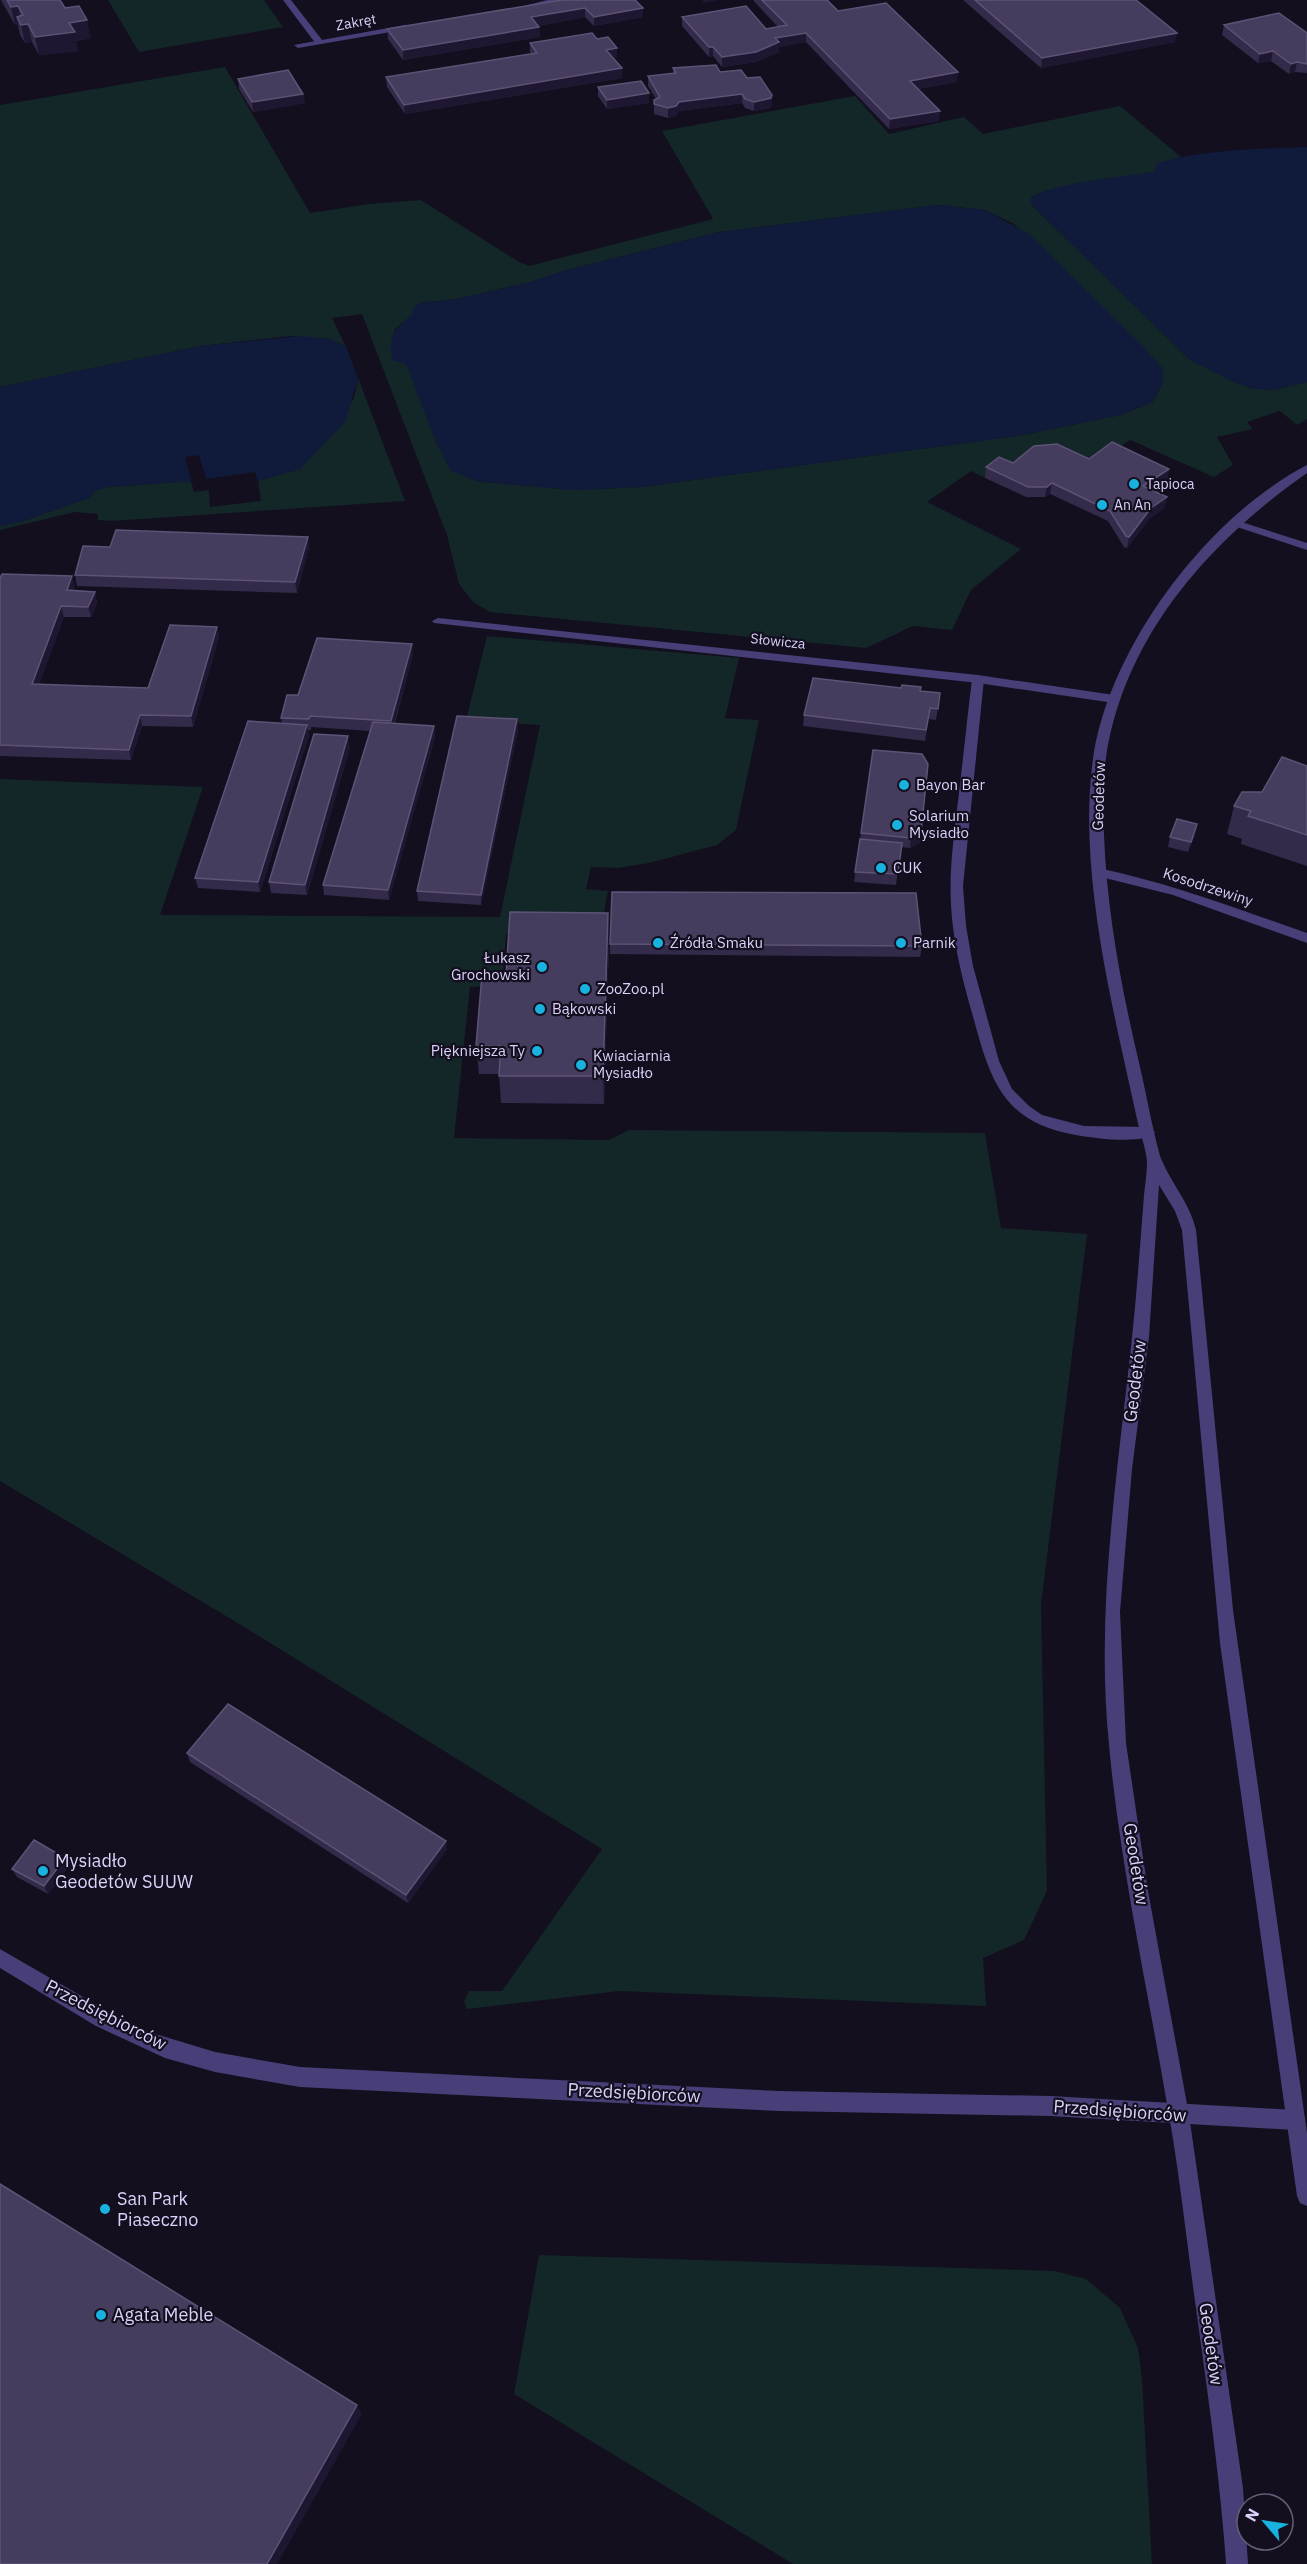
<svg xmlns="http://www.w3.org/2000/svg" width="1307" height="2564" viewBox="0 0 1307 2564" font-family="'IBM Plex Sans',sans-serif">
<rect width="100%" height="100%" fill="#130f1e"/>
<g fill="#132628" fill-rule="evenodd">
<path d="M108,0H264L283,27L139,52Z"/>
<path d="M225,67L310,213L369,204L421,200L519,262L529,266L713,219L662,131L855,96L889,134L964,117L983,134L1120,106L1181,157C1170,159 1163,168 1152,172C1113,185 1069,179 1031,197L1032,205L1189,359L1236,383L1251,388L1273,390L1307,382V419L1297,425L1280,411L1247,422L1253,429L1217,437L1233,465L1214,477L1130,440L1087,469L985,478L971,471L927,502L1021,549L971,590L952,630L913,626L866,648L490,612L473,602L459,584L447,535L362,314L332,318L346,347L330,339L290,336L201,346L0,387V105ZM939,205L985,210L1014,224L1163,369V381L1153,402L1120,415L1023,435L642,487L573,490L476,481L437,444L394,330L412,315L419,303L457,299L531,282L563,271L720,232Z"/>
<path d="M358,378L405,501L111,521L98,520V514L75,512L0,530V526L23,521L89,498L96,490L107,487L191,481L194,492L209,490L210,507L261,501L258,481L300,469L354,398Z"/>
<path d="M487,636L739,658L725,718L759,720L736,830L717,845L649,863L618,868L591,867L586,889L608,891L600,934H506L502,985L470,987L454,1138L609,1140L629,1130L985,1133L1001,1228L1087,1234L1041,1605L1047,1891L1024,1940L983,1958L986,2006L619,1991L467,2009L464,2002L469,1991H502L602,1849L246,1628L0,1481V779L203,787L160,915L500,917L540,725L466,720Z"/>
<path d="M539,2255L1055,2271L1086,2279L1120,2308L1138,2348L1142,2379L1152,2564H793L514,2394Z"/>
</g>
<g fill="#101b3c">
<path d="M1307,147V382L1273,390L1251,388L1236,383L1189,359L1032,205L1031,197C1064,181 1115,178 1153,172L1158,163C1206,149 1257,149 1307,147Z"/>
<path d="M938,205L985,210L1029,234L1144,347L1163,369V381L1153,402L1120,415L1023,435L642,487L573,490L476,481L450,470L437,444L406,364L392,360C389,334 392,332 412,315L413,309L419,303L457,299L531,282L563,271L720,232Z"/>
<path d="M300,336L330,339L346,347L358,378L345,422L300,469L258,481L255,472L191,481L107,487L96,490L89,498L23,521L0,526V387L201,346Z"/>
</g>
<path fill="#130f1e" d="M199,455L207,482L192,484L185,457Z"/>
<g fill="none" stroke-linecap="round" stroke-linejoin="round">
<g fill="#483f78" fill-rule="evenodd">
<path d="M283,0H291L322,40V44H316Z"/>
<path d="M978,675L984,679L963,886L966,926L973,966L999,1061L1012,1089L1029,1106L1042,1115L1084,1126L1148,1127L1155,1132L1153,1136C1131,1143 1099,1139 1076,1135C1005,1123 991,1083 974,1020C963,982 953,944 951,905C949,870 954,835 958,801C963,760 967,720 972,679Z"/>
</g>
<g fill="#483f78" fill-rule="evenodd">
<path d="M547,0H566L532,7L528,5Z"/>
<path d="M405,25H408V29L298,48L294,45Z"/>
<path d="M1235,520L1307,543V550L1231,525L1230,523Z"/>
<path d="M438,618L978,675L1114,695L1120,699L1114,703L978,683L434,623L432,621Z"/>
<path d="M1098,868C1170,883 1238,909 1307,933V943L1173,895L1093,875L1092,872L1093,869Z"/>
<path d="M0,1949L109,2012L149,2032L215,2052L300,2067L779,2091L1050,2096L1295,2110L1302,2113L1305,2120L1302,2127L1295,2130L1050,2116L779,2111L300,2087L215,2072L165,2058L96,2026L0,1968Z"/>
</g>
<path fill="#483f78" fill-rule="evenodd" d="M1307,465V473C1210,541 1124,636 1106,758C1102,783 1103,809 1104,835C1107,914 1122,991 1140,1067C1147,1097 1152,1127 1160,1156C1170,1182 1190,1203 1196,1230L1233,1610L1307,2133V2206L1300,2203L1297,2196L1220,1643L1182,1230L1175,1211L1159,1185L1149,1337L1132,1469L1120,1612L1126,1743L1148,1891L1189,2115L1243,2488L1248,2564H1226C1220,2476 1207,2389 1195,2301C1186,2236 1179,2169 1167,2104C1147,1986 1120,1864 1109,1745C1093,1586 1126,1430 1138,1272C1140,1247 1142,1221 1144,1195C1145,1185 1147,1173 1147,1162C1146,1149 1140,1133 1137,1119C1127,1073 1116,1026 1107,979C1094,910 1083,829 1093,759C1109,647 1207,517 1307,465Z"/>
</g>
<g fill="#342a4a">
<path d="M1,0H60L65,8L91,38L76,41L78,51L39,55L32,42L25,43L20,35L18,25H15Z"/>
<path d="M562,0L643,17L594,26L585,17L538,26L539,27L540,37L403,60L388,39L387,29Z"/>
<path d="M753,0H827L838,11L957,82L918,89L939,121L889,129L806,42L779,47V52L756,62L722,67L713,56L709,57L682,26V17L766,29L778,27Z"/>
<path d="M963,0H1136L1175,42L1041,68Z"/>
<path d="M1224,25L1307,33V73L1295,72L1289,74L1271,61L1258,63L1222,35Z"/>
<path d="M597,39L617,57L613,58L622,78L405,114L387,87L386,77L531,54L530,52V43Z"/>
<path d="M673,68L720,72L747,78L772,105L770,108L754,111L745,108L742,103L679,111L676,116L668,118L654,114V100L656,99L648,86V76L673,73Z"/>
<path d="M238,79L303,94L305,103L253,112L239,89Z"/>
<path d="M598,87L649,103L607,109L598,96Z"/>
<path d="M1089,459L1169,469L1167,479L1151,490L1167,497L1164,508L1149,519L1127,548L1124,547L1108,521L1050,494L1045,497H1026L985,478L986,467L1013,463Z"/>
<path d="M308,537L309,548L297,593L77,586L75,575L110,547Z"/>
<path d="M0,578L75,587L73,591L95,592L97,603L91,617H64L39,684L148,688L217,627L219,637L193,727L142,726L131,760L0,756Z"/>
<path d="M413,654L395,723L434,726L435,737L389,900L324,895L323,885L370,731L311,727V730H308L309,735L260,892L198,888L195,878L282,723L281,718L298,695Z"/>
<path d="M920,691L940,693L936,720L929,719L925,741L803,726L804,715Z"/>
<path d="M517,719L518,730L481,905L418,901L417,891Z"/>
<path d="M350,747L307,895L271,893L269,882Z"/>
<path d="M873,750L920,843L910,848L901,847L896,885L854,882Z"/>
<path d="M1307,766V866L1241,844L1242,839L1227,834L1234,806L1262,792Z"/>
<path d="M1195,835L1188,852L1168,847L1170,837Z"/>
<path d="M608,913L609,941L604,1104L501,1103L499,1074H479L476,1046Z"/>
<path d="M610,944L922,946L920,957L610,954Z"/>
<path d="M187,1753L447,1849L408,1903L190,1762Z"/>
<path d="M69,1866L48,1894L17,1877L12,1869Z"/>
</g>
<g fill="#1f1731">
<path d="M703,0H719L703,3Z"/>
<path d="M18,6L22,24L17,17L18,25H15L11,7Z"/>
<path d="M585,8V17L531,27V17Z"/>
<path d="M643,8V17L594,26V17Z"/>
<path d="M87,20L91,38L76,41L78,51L39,55L35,37L69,23Z"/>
<path d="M28,24L32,42L25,43L21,25Z"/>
<path d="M539,27L540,37L403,60V50Z"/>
<path d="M806,33V42L779,47V52L756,62L722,67V57L775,38Z"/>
<path d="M1177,33L1175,42L1041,68L1042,58Z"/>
<path d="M709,47H713V56L709,57Z"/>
<path d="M617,48V57L606,59V50Z"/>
<path d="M1273,51L1271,61L1258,63L1260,54Z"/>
<path d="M1297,62L1295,72L1289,74L1291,64Z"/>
<path d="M622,68V78L405,114L404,105Z"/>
<path d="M958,72L957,82L909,91L910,81Z"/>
<path d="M649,93V103L607,109V100Z"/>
<path d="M303,94L305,103L253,112L252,102Z"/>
<path d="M742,94V103L679,111L676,116L668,118V108L679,102Z"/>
<path d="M772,95V105L770,108L754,111V102Z"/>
<path d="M940,111L939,121L889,129L890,119Z"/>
<path d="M1169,469L1167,479L1141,497L1143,486Z"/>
<path d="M1052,483L1050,494L1045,497L1047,487Z"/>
<path d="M1167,497L1164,508L1149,519L1127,548L1129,537L1151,508Z"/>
<path d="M308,537L309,548L297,593L295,582Z"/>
<path d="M72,576L75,587L69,601L67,590Z"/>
<path d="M95,592L97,603L91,617L88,607Z"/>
<path d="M61,606L64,617L35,695L32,684Z"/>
<path d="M217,627L219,637L193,727L191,716Z"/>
<path d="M412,644L413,654L392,732L391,721Z"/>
<path d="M140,715L142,726L131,760L129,750Z"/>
<path d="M517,719L518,730L481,905V895Z"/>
<path d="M307,725L309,735L260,892L258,882Z"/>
<path d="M434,726L435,737L389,900L388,890Z"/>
<path d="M348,736L350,747L307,895L305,885Z"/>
<path d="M1197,824L1195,835L1188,852L1191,842Z"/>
<path d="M921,832L920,843L910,848L911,838Z"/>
<path d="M608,913L609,941L604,1104L603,1076Z"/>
<path d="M446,1841L447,1849L408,1903L406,1895Z"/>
<path d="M65,1858L69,1866L48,1894L44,1886Z"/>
<path d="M357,2405L362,2414L277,2564H267Z"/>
</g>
<g fill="#463c5d" stroke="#5d5376" stroke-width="1.5">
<path d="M7,0H60L65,8L79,6L87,20L69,23L75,32L35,37L28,24L21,25L17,17L23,15L18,6L11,7Z"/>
<path d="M562,0H635L643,8L594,17L585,8L531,17L539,27L403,50L387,29Z"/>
<path d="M762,0H827L838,11L886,3L958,72L910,81L940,111L890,119L806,33L775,38L779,42L756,52L722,57L713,47H709L682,17L746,6L766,29L787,25Z"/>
<path d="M975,0H1136L1177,33L1042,58Z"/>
<path d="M1279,13L1307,33V64L1297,62L1291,64L1273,51L1260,54L1224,25Z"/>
<path d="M592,33L597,39L608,37L617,48L606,50L622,68L404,105L386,77L537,53L530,43Z"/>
<path d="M716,65L720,72L741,70L747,78L760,77L772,95L771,98L754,102L745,99L742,94L679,102L676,106L668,108L654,104V100L660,97L648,76L676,73L673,68Z"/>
<path d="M288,70L303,94L252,102L238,79Z"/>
<path d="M641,81L649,93L607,100L598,87Z"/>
<path d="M1112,442L1169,469L1143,486L1167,497L1151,508L1129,537L1126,536L1110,511L1052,483L1047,487H1028L986,467L999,457L1013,463L1034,446L1057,444L1089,459Z"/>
<path d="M116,530L308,537L295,582L75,575L83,546L110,547Z"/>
<path d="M2,574L72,576L67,590L95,592L88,607L61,606L32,684L148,688L170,625L217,627L191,716L140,715L129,750L0,745V578Z"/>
<path d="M317,638L412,644L391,721L310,716L309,719L281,718L287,695H298Z"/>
<path d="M813,678L901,688L902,685L921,687L920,691L940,693L938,709L930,708L926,730L804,715Z"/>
<path d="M457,716L517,719L481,895L417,891Z"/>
<path d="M248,721L307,725L258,882L195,878Z"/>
<path d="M373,722L434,726L388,890L323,885Z"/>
<path d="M314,734L348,736L305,885L269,882Z"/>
<path d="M873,750L922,754L928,764L921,832L911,838L861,833Z"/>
<path d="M1282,757L1307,766V835L1248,816L1251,811L1234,806L1242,792H1262Z"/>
<path d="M1177,819L1197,824L1191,842L1170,837Z"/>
<path d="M860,839L902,843L898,874L855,872Z"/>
<path d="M612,892L916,893L922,946L610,944Z"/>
<path d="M510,912L608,913L603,1076H499L501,1046H476L482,974L506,975Z"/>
<path d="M228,1704L446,1841L406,1895L187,1753Z"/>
<path d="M34,1840L65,1858L44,1886L12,1869Z"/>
<path d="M0,2184L357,2405L267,2564H0Z"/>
</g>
<g fill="#19b2de" stroke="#130f1e" stroke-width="2">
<circle cx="1134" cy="484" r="6"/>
<circle cx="1102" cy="505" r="6"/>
<circle cx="904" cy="785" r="6"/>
<circle cx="897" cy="825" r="6"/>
<circle cx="881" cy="868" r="6"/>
<circle cx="658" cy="943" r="6"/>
<circle cx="901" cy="943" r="6"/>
<circle cx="542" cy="967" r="6"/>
<circle cx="585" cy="989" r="6"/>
<circle cx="540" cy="1009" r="6"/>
<circle cx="537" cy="1051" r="6"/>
<circle cx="581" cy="1065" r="6"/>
<circle cx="43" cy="1871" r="6"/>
<circle cx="105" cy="2209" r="6"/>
<circle cx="101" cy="2315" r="6"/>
</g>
<g text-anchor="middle" stroke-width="4.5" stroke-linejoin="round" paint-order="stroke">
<g font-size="14" fill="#dbd1fa" stroke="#130f1e">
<text transform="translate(356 22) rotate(-10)" y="5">Zakręt</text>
<text transform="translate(778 641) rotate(6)" y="5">Słowicza</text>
</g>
<g font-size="14" fill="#dbd1fa" stroke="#130f1e" text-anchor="start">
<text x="1146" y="489">Tapioca</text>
<text x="1114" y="510">An An</text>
</g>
<g font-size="15" fill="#dbd1fa" stroke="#130f1e" text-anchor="start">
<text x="916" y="790">Bayon Bar</text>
<text x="909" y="821">Solarium<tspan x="909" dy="17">Mysiadło</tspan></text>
<text x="893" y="873">CUK</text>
<text x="670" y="948">Źródła Smaku</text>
<text x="913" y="948">Parnik</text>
<text x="530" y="963" text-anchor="end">Łukasz<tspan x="530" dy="17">Grochowski</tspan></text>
<text x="597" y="994">ZooZoo.pl</text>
<text x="552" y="1014">Bąkowski</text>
<text x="525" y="1056" text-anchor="end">Piękniejsza Ty</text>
<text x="593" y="1061">Kwiaciarnia<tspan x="593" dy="17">Mysiadło</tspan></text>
</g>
<g font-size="15" fill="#dbd1fa" stroke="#130f1e">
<text transform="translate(1099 796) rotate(-88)" y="5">Geodetów</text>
<text transform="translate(1208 887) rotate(18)" y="5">Kosodrzewiny</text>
</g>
<g font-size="18" fill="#dbd1fa" stroke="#130f1e">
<text transform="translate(1135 1381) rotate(-83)" y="6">Geodetów</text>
<text transform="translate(1136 1864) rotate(81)" y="6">Geodetów</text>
<text transform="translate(106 2015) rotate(27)" y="6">Przedsiębiorców</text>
<text transform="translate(634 2093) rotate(3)" y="6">Przedsiębiorców</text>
<text transform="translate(1120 2111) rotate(4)" y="6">Przedsiębiorców</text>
<text transform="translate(1211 2344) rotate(82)" y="6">Geodetów</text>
</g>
<g font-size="18" fill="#dbd1fa" stroke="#130f1e" text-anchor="start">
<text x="55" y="1867">Mysiadło<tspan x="55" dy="21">Geodetów SUUW</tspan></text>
<text x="117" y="2205">San Park<tspan x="117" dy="21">Piaseczno</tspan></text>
<text x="113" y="2321">Agata Meble</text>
</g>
</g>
<g transform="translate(1265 2522) rotate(299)"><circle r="28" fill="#130f1e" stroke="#635d76" stroke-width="1.5"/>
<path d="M0-4.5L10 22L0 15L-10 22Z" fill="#19b2de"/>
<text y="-9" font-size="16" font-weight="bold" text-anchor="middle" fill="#dbd1fa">N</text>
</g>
</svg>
